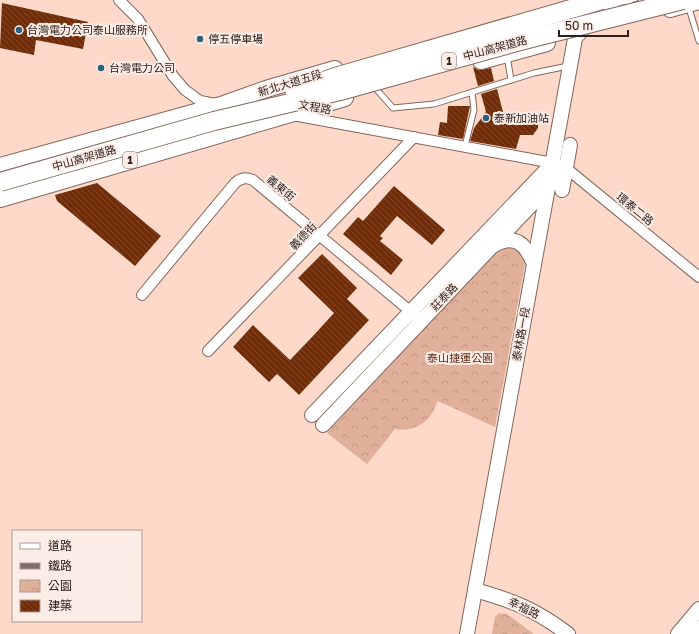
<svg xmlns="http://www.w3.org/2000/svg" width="699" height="634" viewBox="0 0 699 634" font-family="'Golos Text','Noto Sans TC',sans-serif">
<defs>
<pattern id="park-crowns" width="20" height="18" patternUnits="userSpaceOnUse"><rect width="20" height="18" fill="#e1b09b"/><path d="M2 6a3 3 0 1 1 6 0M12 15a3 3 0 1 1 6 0" fill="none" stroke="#c19785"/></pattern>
<pattern id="building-back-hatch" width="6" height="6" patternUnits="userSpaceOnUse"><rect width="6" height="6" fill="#722c06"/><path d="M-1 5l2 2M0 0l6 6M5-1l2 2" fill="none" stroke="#82492a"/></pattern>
</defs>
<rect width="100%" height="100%" fill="#fed9ca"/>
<g fill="url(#park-crowns)">
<path d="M512,244L526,255L525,264L495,427L438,401C435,406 434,411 430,416C423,426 408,432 395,429L367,464L327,433L498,249Z"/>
<path d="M499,613L507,614L534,634H492L495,617Z"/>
</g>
<g fill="url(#building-back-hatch)">
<path d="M2,3L88,22L83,49L36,40L34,55L0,48Z"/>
<path d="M473,67L479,70L491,68L494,81L478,86Z"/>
<path d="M497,89L503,112L536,119L538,124V128L533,135H520L516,149L470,141L474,128L486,112L481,94Z"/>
<path d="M448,106H470L463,139L438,135L440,122L447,123Z"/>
<path d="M97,183L161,236L135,266L57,201L55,195Z"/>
<path d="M394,186L445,230L432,245L397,216L380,236L383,238L380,241L403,260L391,275L343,234L358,217L363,221Z"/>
<path d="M322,254L357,288L347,299L369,320L299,395L277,374L269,382L233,347L253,325L290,360L313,336L334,313L298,278Z"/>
</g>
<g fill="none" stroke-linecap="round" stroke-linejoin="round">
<defs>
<g id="lane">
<path d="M688,5L699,41"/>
<path d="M507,56L511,80"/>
<path d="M377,90L393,108L434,104L534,73L568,66"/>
<path d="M465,146L474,110L472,92"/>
</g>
<g id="street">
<path d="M119,0L138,19L173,76L185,90L200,101L216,104"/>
<path d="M293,115L553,163L566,168L699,277"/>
<path d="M142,295L235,183C241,178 245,177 253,180L416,316"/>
<path d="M208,351L414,137"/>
</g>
<g id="secondary">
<path d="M562,190L570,145"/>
<path d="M494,245C516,233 526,245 534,264"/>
<path d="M312,415L553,163"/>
<path d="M323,425L566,168"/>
<path d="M475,590C514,601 536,610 568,634"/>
<path d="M467,634L578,22"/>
<path d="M678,634L699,609"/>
</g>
<g id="primary">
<path d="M670,9L699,1"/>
<path d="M481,61L547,43"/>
<path d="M0,166L221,105L266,89L335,69"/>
<path d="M0,199L345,98"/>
</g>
<g id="highway">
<path d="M577,33L594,12L636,0"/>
<path d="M695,634L699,630"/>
</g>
</defs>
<use href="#lane" stroke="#846558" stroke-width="7"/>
<use href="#street" stroke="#846558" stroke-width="12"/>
<use href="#secondary" stroke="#846558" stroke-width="16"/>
<use href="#primary" stroke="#846558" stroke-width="18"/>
<use href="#highway" stroke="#846558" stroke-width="20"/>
<use href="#lane" stroke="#fff" stroke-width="5"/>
<use href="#street" stroke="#fff" stroke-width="10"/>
<use href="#secondary" stroke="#fff" stroke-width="14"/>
<use href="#primary" stroke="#fff" stroke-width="16"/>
<use href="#highway" stroke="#fff" stroke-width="18"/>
<path stroke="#846d64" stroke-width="3" stroke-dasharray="7 7" stroke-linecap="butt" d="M0,185L644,0"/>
<defs>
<g id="highway-bridge">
<path d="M295,92L335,77L602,0"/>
<path d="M0,182L214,121L340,91L524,40L683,0"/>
</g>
</defs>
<use href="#highway-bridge" stroke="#846558" stroke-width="20" stroke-linecap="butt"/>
<use href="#highway-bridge" stroke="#fff" stroke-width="18"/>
</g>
<g fill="#2b617c" stroke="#fbece6" stroke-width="1.5">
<circle cx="19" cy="30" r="4"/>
<circle cx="200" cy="39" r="4"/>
<circle cx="101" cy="68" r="4"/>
<circle cx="486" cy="118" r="4"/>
</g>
<g text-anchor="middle" stroke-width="4" stroke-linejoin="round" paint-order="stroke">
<g fill="#fbece6" stroke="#6c5e58" stroke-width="1">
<rect x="442" y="53" width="14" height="16" rx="3"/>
<rect x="123" y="152" width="14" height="16" rx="3"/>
</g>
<g font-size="10" font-weight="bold" fill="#2e211b">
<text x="449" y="65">1</text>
<text x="130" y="164">1</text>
</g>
<g font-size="11" fill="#2e211b" stroke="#fbece6" text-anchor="start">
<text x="27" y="34">台灣電力公司泰山服務所</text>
<text x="208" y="43">停五停車場</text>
<text x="109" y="72">台灣電力公司</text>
<text x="494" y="122">泰新加油站</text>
</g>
<g font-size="11" fill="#2e211b" stroke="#fbece6">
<text transform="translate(495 48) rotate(-15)" y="4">中山高架道路</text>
<text transform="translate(290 83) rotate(-17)" y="4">新北大道五段</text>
<text transform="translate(315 107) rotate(10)" y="4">文程路</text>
<text transform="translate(84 158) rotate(-16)" y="4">中山高架道路</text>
<text transform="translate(281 188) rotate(40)" y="4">義東街</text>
<text transform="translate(635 209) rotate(39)" y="4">環泰二路</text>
<text transform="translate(303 236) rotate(-46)" y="4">義德街</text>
<text transform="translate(444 297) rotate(-47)" y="4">莊泰路</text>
<text transform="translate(521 334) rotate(-80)" y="4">泰林路一段</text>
<text transform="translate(524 608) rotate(26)" y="4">幸福路</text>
</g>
<g font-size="11" fill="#5f2c14" stroke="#fbece6">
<text x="460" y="362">泰山捷運公園</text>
</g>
</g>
<rect x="12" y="530" width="130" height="92" fill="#fbece6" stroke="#a99b95"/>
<rect x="20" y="543" width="20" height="6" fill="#ffffff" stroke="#a99b95"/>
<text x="48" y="550" font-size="12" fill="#2e211b">道路</text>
<rect x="20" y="563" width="20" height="6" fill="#846d64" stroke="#a99b95"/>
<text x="48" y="570" font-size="12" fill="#2e211b">鐵路</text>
<rect x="20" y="580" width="20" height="12" fill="url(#park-crowns)" stroke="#a99b95"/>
<text x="48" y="590" font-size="12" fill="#2e211b">公園</text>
<rect x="20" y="600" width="20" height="12" fill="url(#building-back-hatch)" stroke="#a99b95"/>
<text x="48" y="610" font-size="12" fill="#2e211b">建築</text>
<path d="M559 30v6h69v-6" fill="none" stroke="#2e211b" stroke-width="2"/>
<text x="565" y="30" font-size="12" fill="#2e211b" stroke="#fbece6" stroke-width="3" paint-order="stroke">50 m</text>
</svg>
